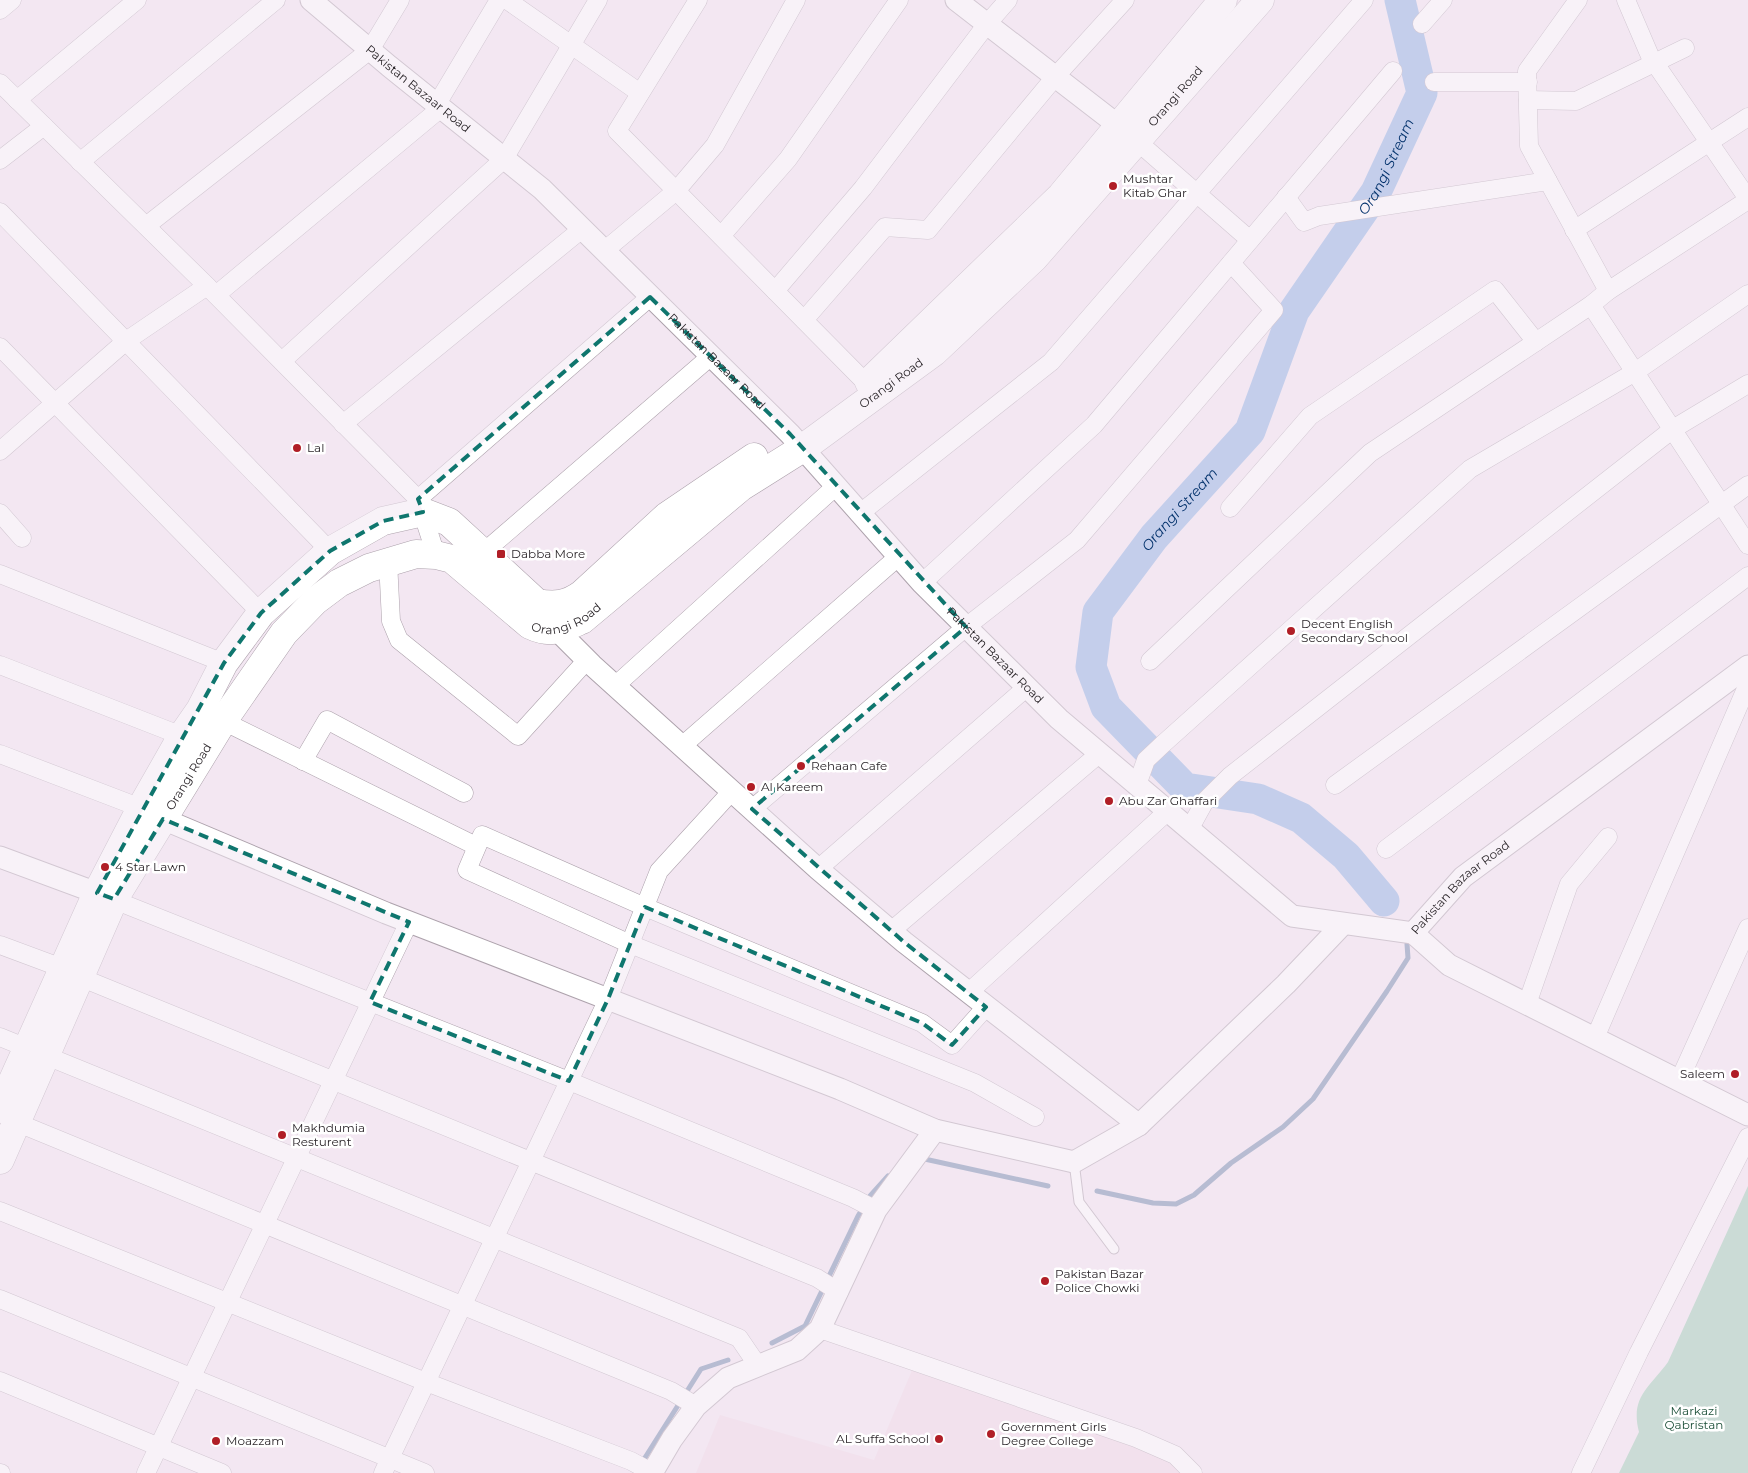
<svg xmlns="http://www.w3.org/2000/svg" width="1748" height="1473" viewBox="0 0 1748 1473" font-family="Montserrat,sans-serif">
<rect width="100%" height="100%" fill="#f3e7f2"/>
<path fill="#f1dae6" d="M913,1368L1182,1464L1188,1473H696L720,1415L874,1460Z"/>
<path fill="#9cccb3" d="M1748,1186V1473H1619L1639,1432C1630,1397 1649,1388 1668,1362Z"/>
<g fill="none" stroke-linecap="round" stroke-linejoin="round">
<g stroke="#7087ab" stroke-width="5">
<path d="M920,1158L1048,1186"/>
<path d="M1097,1191L1153,1203L1176,1204L1194,1195L1231,1163L1283,1127L1313,1099L1387,991L1408,958L1407,944"/>
<path d="M772,1343L805,1326L858,1216L870,1196L888,1176"/>
<path d="M641,1464L701,1369L728,1360"/>
</g>
<path stroke="#8db0e2" stroke-width="31" id="s1" d="M1384,901L1346,856L1301,818L1258,799L1185,788L1106,707L1091,667L1098,612L1154,537L1250,431L1294,311L1376,192L1422,93L1400,0"/>
<defs>
<path id="service" d="M1074,1162L1079,1202L1114,1249"/>
<g id="minor">
<path d="M507,0L640,93"/>
<path d="M698,0L617,131L867,384"/>
<path d="M1578,0L1527,71L1529,146L1608,291L1591,305L1748,545"/>
<path d="M1626,0L1650,56L1748,199"/>
<path d="M0,10L12,0"/>
<path d="M1422,24L1443,0"/>
<path d="M1434,82H1528"/>
<path d="M0,83L207,286L418,499L436,555"/>
<path d="M17,100L137,0"/>
<path d="M1528,100L1576,101L1685,48"/>
<path d="M437,104L499,0"/>
<path d="M1130,135L1250,240"/>
<path d="M0,160L44,126"/>
<path d="M80,162L276,0"/>
<path d="M1286,197L1304,222L1319,216L1548,181"/>
<path d="M0,212L330,551"/>
<path d="M146,226L370,50L400,0"/>
<path d="M1574,230L1748,117"/>
<path d="M721,236L788,159L899,0"/>
<path d="M604,251L676,191L715,145L796,0"/>
<path d="M775,291L863,188L987,24L1008,0"/>
<path d="M1608,291L1748,200"/>
<path d="M216,295L441,108"/>
<path d="M804,320L885,227L928,230L1055,77L1125,0"/>
<path d="M0,347L261,613"/>
<path d="M282,361L504,159L598,0"/>
<path d="M343,424L582,229"/>
<path d="M0,451L126,341L207,286"/>
<path d="M418,499L650,297"/>
<path d="M1230,508L1310,416L1495,290L1536,342"/>
<path d="M0,513L22,538"/>
<path d="M859,514L1051,362L1364,0"/>
<path d="M484,552L710,357"/>
<path d="M388,561L391,621L399,640L518,736L587,660"/>
<path d="M0,574L224,663"/>
<path d="M922,583L1094,425L1393,71"/>
<path d="M1150,661L1370,453L1591,305"/>
<path d="M0,665L182,736"/>
<path d="M615,686L835,487"/>
<path d="M223,721L476,846"/>
<path d="M682,746L898,557"/>
<path d="M0,754L141,808"/>
<path d="M303,761L327,720L464,793"/>
<path d="M1137,785L1146,760L1163,744L1470,469L1635,372L1748,294"/>
<path d="M1335,785L1748,485"/>
<path d="M752,809L966,627L1077,540L1274,310L1231,263"/>
<path d="M1189,830L1205,801L1230,776L1673,429L1748,384"/>
<path d="M1386,849L1748,576"/>
<path d="M818,869L1027,687"/>
<path d="M104,896L569,1081L853,1198L876,1210"/>
<path d="M891,931L1100,753"/>
<path d="M0,945L62,968"/>
<path d="M82,978L817,1278L839,1292"/>
<path d="M968,993L1168,811"/>
<path d="M1527,1004L1569,884L1608,837"/>
<path d="M986,1007L952,1045L922,1023L645,907L482,835L467,870L630,944L975,1083L1035,1117"/>
<path d="M0,1037L739,1338L758,1366"/>
<path d="M1595,1038L1748,684"/>
<path d="M1679,1081L1748,928"/>
<path d="M18,1123L671,1391L696,1406"/>
<path d="M0,1211L426,1382L631,1461L653,1473"/>
<path d="M0,1299L425,1473"/>
<path d="M820,1329L1136,1438L1175,1455L1193,1473"/>
<path d="M0,1381L222,1473"/>
<path d="M0,1473H1"/>
<path d="M146,1473L409,922"/>
<path d="M383,1473L608,999L659,871L732,791"/>
<path d="M1581,1473L1639,1352L1748,1137"/>
</g>
<g id="tertiary">
<path id="s2" d="M311,0L389,66L542,189L790,434L922,583L1059,719L1292,916L1413,933"/>
<path d="M956,0L1119,126"/>
<path d="M552,618L557,630L592,665L818,869L904,942L1139,1125"/>
<path d="M163,819L386,913L840,1089L935,1130L1074,1162L1139,1125L1286,984L1343,924"/>
<path d="M0,857L97,893"/>
<path id="s3" d="M1413,933L1463,877L1748,666"/>
<path d="M1413,933L1449,965L1748,1115"/>
<path d="M652,1473L672,1439L696,1406L728,1378L797,1350L820,1329L876,1210L935,1130"/>
</g>
<g id="primary">
<path d="M869,382L1061,196L1223,0"/>
<path d="M0,1109L97,893L141,808L182,736L200,710L224,663L261,613L330,551L383,521L423,512L449,522L537,603C555,606 567,605 582,594L667,516L754,457"/>
<path id="s4" d="M0,1160L114,899L223,721L284,633L315,601L339,583L369,568L416,554L436,555L452,559L530,625C551,635 561,629 582,620L741,487L803,448L934,352L1034,258L1260,0"/>
</g>
</defs>
<use href="#service" stroke="#ada2ac" stroke-width="11"/>
<use href="#minor" stroke="#ada2ac" stroke-width="19"/>
<use href="#tertiary" stroke="#ada2ac" stroke-width="23"/>
<use href="#primary" stroke="#ada2ac" stroke-width="29"/>
<use href="#service" stroke="#fff" stroke-width="9"/>
<use href="#minor" stroke="#fff" stroke-width="18"/>
<use href="#tertiary" stroke="#fff" stroke-width="21"/>
<use href="#primary" stroke="#fff" stroke-width="28"/>
</g>
<path d="M0 0H1748V1473H0ZM650,297L790,434L966,627L752,809L904,942L986,1007L952,1045L922,1023L645,907L608,999L569,1081L370,1002L409,922L163,819L114,899L97,893L224,663L261,613L330,551L383,521L423,512L418,499Z" fill="#f3e7f2" fill-opacity=".55" fill-rule="evenodd"/>
<path fill="none" stroke="#0f766e" stroke-width="4" stroke-dasharray="10 6" stroke-linejoin="round" d="M650,297L790,434L966,627L752,809L904,942L986,1007L952,1045L922,1023L645,907L608,999L569,1081L370,1002L409,922L163,819L114,899L97,893L224,663L261,613L330,551L383,521L423,512L418,499Z"/>
<g fill="#b01e26" stroke="#fff" stroke-width="2">
<circle cx="1113" cy="186" r="5"/>
<circle cx="297" cy="448" r="5"/>
<rect x="496" y="549" width="10" height="10" rx="2.5"/>
<circle cx="1291" cy="631" r="5"/>
<circle cx="801" cy="766" r="5"/>
<circle cx="751" cy="787" r="5"/>
<circle cx="1109" cy="801" r="5"/>
<circle cx="105" cy="867" r="5"/>
<circle cx="1735" cy="1074" r="5"/>
<circle cx="282" cy="1135" r="5"/>
<circle cx="1045" cy="1281" r="5"/>
<circle cx="991" cy="1434" r="5"/>
<circle cx="939" cy="1439" r="5"/>
<circle cx="216" cy="1441" r="5"/>
</g>
<g text-anchor="middle" stroke-width="5" stroke-linejoin="round" paint-order="stroke">
<g font-size="12" fill="#2c272b" stroke="#fff">
<text dy="4" stroke="none"><textPath href="#s2" startOffset="139">Pakistan Bazaar Road</textPath></text>
<text dy="4" stroke="none"><textPath href="#s4" startOffset="1746">Orangi Road</textPath></text>
<text dy="4" stroke="none"><textPath href="#s2" startOffset="544">Pakistan Bazaar Road</textPath></text>
<text dy="4" stroke="none"><textPath href="#s4" startOffset="1341">Orangi Road</textPath></text>
<text dy="4" stroke="none"><textPath href="#s4" startOffset="936">Orangi Road</textPath></text>
<text dy="4" stroke="none"><textPath href="#s2" startOffset="949">Pakistan Bazaar Road</textPath></text>
<text dy="4" stroke="none"><textPath href="#s4" startOffset="428">Orangi Road</textPath></text>
<text dy="4" stroke="none"><textPath href="#s3" startOffset="66">Pakistan Bazaar Road</textPath></text>
</g>
<g font-size="12" fill="#2c272b" stroke="#fff" text-anchor="start">
<text x="1123" y="183">Mushtar<tspan x="1123" dy="14">Kitab Ghar</tspan></text>
<text x="307" y="452">Lal</text>
<text x="511" y="558">Dabba More</text>
<text x="1301" y="628">Decent English<tspan x="1301" dy="14">Secondary School</tspan></text>
<text x="811" y="770">Rehaan Cafe</text>
<text x="761" y="791">Al Kareem</text>
<text x="1119" y="805">Abu Zar Ghaffari</text>
<text x="115" y="871">4 Star Lawn</text>
<text x="1725" y="1078" text-anchor="end">Saleem</text>
<text x="292" y="1132">Makhdumia<tspan x="292" dy="14">Resturent</tspan></text>
<text x="1055" y="1278">Pakistan Bazar<tspan x="1055" dy="14">Police Chowki</tspan></text>
<text x="1001" y="1431">Government Girls<tspan x="1001" dy="14">Degree College</tspan></text>
<text x="929" y="1443" text-anchor="end">AL Suffa School</text>
<text x="226" y="1445">Moazzam</text>
</g>
<g font-size="12" fill="#1d5039" stroke="#fff">
<text x="1694" y="1415">Markazi<tspan x="1694" dy="14">Qabristan</tspan></text>
</g>
<g font-size="14" font-style="italic" fill="#03326c" stroke="#fff">
<text dy="5" stroke="none"><textPath href="#s1" startOffset="986">Orangi Stream</textPath></text>
<text dy="5" stroke="none"><textPath href="#s1" startOffset="581">Orangi Stream</textPath></text>
</g>
</g>
</svg>
